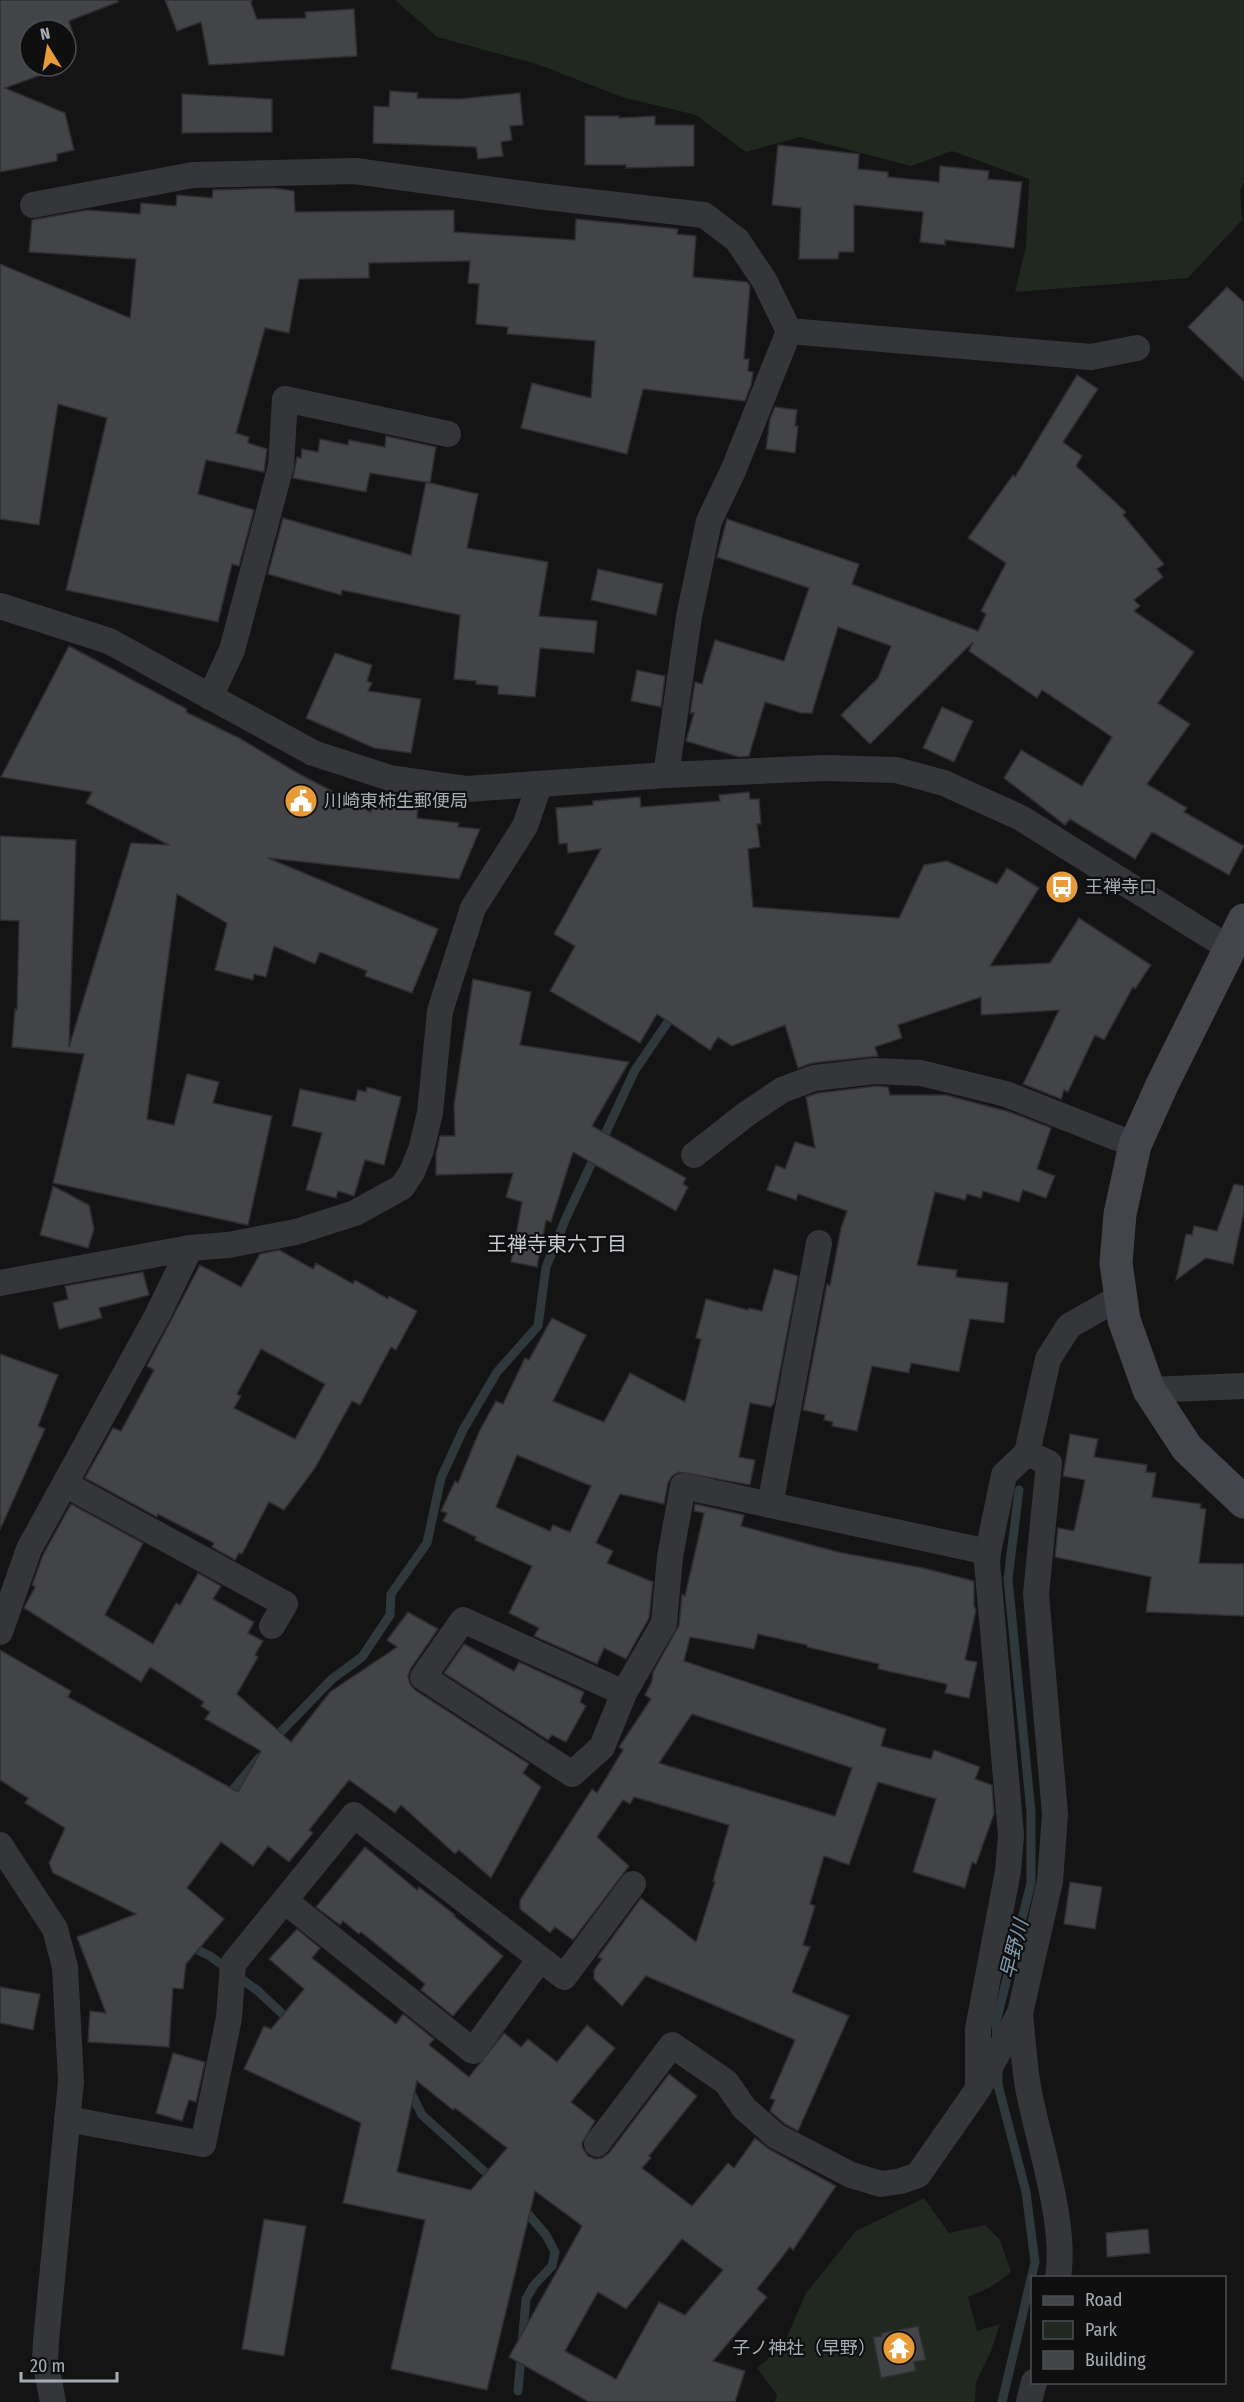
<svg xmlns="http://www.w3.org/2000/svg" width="1244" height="2402" viewBox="0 0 1244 2402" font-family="'Fira Sans Condensed','Noto Sans JP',sans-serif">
<rect width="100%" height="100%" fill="#141415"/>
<g fill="#202820">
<path d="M395,0H1244V182L1240,191L1242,220L1188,278L1015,292L1026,247L1029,179L952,151L911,166L800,137L746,152L696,115L622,97L537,64L437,37Z"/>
<path d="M924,2198L949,2233L985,2225L1000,2240L1011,2272L991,2287L968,2297L977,2331L1000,2324L991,2351L976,2382L975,2402H775L777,2395L757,2368L783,2346L806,2293L856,2231Z"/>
</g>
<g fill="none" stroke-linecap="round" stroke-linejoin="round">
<g stroke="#2e383d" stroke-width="9">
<path d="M272,1741L332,1679L362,1657L390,1615L391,1594L427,1543L441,1478L463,1430L497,1372L538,1326L546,1267L566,1218L635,1070L674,1013"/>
<path d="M227,1797L260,1757"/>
<path d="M187,1945L210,1956L258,1991L291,2022"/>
<path d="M997,2042L996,2022L1031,1883V1812L1008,1579L1019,1490"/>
<path d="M998,2068V2085L1026,2192L1035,2262L1002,2402"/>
<path d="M409,2089L422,2115L495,2181"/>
<path d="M518,2391L526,2299L534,2285L552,2266L555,2252L546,2235L522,2207"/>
</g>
</g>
<g fill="#434448" stroke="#2e2e31" stroke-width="1.5" fill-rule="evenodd">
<path d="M0,0H117L118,2L69,21L73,34L66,37V30H30V66H50L52,71L5,88L65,113L74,150L57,154V161L0,172Z"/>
<path d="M165,0H252L251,3L257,19L306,18L305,12L354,9L357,56L209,65L201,22L177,31Z"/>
<path d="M390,91L418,93L417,98L459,99L520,93L523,125L510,126L512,140L501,142L503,156L478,159L476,147L373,143L374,106L389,107Z"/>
<path d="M182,94L272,99V132L182,133Z"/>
<path d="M585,116H619V118L655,116V125H694V166L626,168V165H585Z"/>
<path d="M778,145L859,154L858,169L888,172V177L939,182L940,166L989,171L988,179L1022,182L1014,248L945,240V245L920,242L923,212L854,205V252H839L838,259H799L801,208L772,205Z"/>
<path d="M273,188L294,191L295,212L454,210V232L575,240L576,219L678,229L677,234L696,236L693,277L747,282L750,286L744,359H749L748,371L753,372L751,385L745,401L643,389L627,454L521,428L532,383L591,398L595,341L507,334L508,327L476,324L479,284L468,283L470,261L369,263V278L299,279L289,333L265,328L236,433L249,437L248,443L267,449L264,472L206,460L198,494L254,510L239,566L232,564L218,622L66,590L107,418L58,404L39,525L0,519V264L130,318L136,259L29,252L32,220L87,210L140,214L141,203L176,206L177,195L212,198L213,190Z"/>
<path d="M1227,287L1244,302V380L1188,327Z"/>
<path d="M1077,375L1098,389L1063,442L1082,456L1076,466L1126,512L1123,515L1164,564L1157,569L1163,577L1134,600L1140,606L1134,611L1194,652L1158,703L1190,724L1147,784L1187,808L1184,812L1244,846L1229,875L1152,832L1135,859L1070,819L1065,825L1004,778L1021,750L1082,786L1112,737L1042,690L1037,698L969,651L973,642L870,744L841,715L878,678L891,646L838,627L812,713H801L765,702L749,756L739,757L686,741L694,713H690L695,682L702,684L715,640L784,661L809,588L717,557L727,519L859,564L852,584L978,631L986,614L981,611L1006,563L968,538L1013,475L1015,477Z"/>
<path d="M775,407L797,410L795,426H798L795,453L766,449L770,419Z"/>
<path d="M386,436L436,447L430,483L370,473L366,492L293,478L297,457L301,458L302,449L318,452L320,439L348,445L349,440L385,447Z"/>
<path d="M426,482L478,494L467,548L548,562L539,616L597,621L594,653L540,648L535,697L498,694V686L476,684V681L454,679L460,615L342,590L341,595L268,574L283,518L411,555Z"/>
<path d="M598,569L663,584L656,615L591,600Z"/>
<path d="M69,646L187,709L186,712L241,739L294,771L371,812L372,799L418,804L417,818L459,823L458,827L480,829L459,879L268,858L438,929L412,993L365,976L367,971L320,952L315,964L274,946L266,977L254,974L253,980L215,970L227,923L177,894L147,1119L174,1125L187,1074L219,1082L213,1103L272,1116L248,1225L53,1183L84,1054L12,1047L15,1009L17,1010L19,921L0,920V836L76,840L69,1047L131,843L169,845L86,803L92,792L1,777Z"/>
<path d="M335,653L372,665L367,681L372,683L368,691L421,699L411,753L374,748L306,718Z"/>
<path d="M637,670L665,676L661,707L631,701Z"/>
<path d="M942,707L973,721L954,762L923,748Z"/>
<path d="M749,792L750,799H759L761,824H757L760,847L748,849L753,907L899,918L924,865L947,861L997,884L1007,868L1039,888L990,966L1050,963L1079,918L1151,965L1135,989L1133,987L1104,1040L1095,1035L1068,1092L1064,1090L1061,1099L1023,1084L1059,1010L981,1015V997L898,1025L902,1038L875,1047L878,1056L812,1063L798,1068L785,1025L732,1046L718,1037L710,1050L657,1014L640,1043L550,991L575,946L554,934L601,849L568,853L567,843L559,844L556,808L593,805V801L640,797L641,807L720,801L719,795Z"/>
<path d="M473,979L531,992L520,1045L629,1062L592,1126L686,1178L683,1184L688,1187L676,1211L573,1152L551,1222L546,1220L537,1267L511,1262L522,1202L506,1197L513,1173L436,1175V1153L440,1136H455L454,1105Z"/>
<path d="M876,1086L888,1087L890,1095H946L1010,1112L1051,1128L1037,1169L1055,1176L1046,1198L1023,1190L1019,1202L983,1191L981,1198L967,1194L965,1200L935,1192L917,1265L957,1270L956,1277L1008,1283L1004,1323L970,1319L959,1372L911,1363L909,1373L872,1366L857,1431L832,1426L833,1422L824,1420L825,1415L803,1410L827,1284L830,1286L841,1228L847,1211L798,1194L796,1200L767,1190L776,1165L785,1169L795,1142L815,1148L806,1097L818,1093Z"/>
<path d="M367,1087L401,1097L384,1165L365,1160L354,1196L338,1191L336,1198L306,1190L322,1133L292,1126L300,1089L355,1101L358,1090L366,1092Z"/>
<path d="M1234,1184L1244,1186V1211L1233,1264L1206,1258L1176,1280L1186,1234L1192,1235L1194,1226L1217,1231Z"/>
<path d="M53,1186L89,1205L94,1229L88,1248L40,1235Z"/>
<path d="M279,1250L313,1269L316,1263L353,1284L355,1280L388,1299L389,1296L417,1311L396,1350L391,1347L360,1405L352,1401L315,1468L284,1510L269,1502L242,1554L239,1553L235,1560L212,1547L214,1543L158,1514L157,1517L85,1478L113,1428L121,1431L154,1370L147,1366L200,1265L241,1287L260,1254ZM261,1349L325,1384L295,1439L234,1408L241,1396L237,1394Z"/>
<path d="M774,1269L798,1276L774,1403L771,1407L750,1403L739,1457L755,1460L750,1485L679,1472L672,1476L668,1483L664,1504L620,1494L596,1543L613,1551L607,1563L653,1582L649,1618L626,1659L604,1648L597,1664L534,1636L539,1628L509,1613L532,1566L475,1540L476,1537L443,1521L447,1513L441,1511L455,1481L458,1483L479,1432L496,1401L503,1404L525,1358L529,1360L552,1318L586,1335L553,1401L604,1422L630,1373L685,1402L701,1339L696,1338L706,1299L748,1310L749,1308L762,1311ZM517,1455L591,1486L570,1532L553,1525L550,1531L496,1507Z"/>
<path d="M143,1272L149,1295L99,1308L102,1318L59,1329L53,1303L68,1299L65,1286Z"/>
<path d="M0,1354L58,1375L38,1426L45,1429L0,1530Z"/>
<path d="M1070,1434L1098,1439L1094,1457L1147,1465L1146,1472L1156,1473L1152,1497L1201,1504L1200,1508L1206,1509L1199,1563L1244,1564V1616L1146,1612L1151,1577L1055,1557L1058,1528L1074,1531L1085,1480L1063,1476Z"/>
<path d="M71,1504L143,1543L105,1615L153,1644L176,1603L180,1605L198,1573L221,1586L213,1599L254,1622L248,1633L263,1641L255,1655L258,1657L237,1694L291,1742L330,1692L397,1647L387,1640L408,1612L438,1629L411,1668L408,1676L410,1684L415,1690L529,1764L523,1773L541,1787L491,1878L459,1850L455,1854L401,1805L395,1813L349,1780L309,1830L313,1833L289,1862L268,1846L253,1866L221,1842L187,1888L224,1919L186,1964L183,1989L173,1988L169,2047L88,2042L90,2011L106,2013L77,1937L136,1914L53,1873L49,1863L65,1828L25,1803L28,1798L0,1780V1650L71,1691L68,1697L238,1792L261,1751L205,1719L210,1712L201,1706L204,1702L150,1667L141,1682L24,1608L35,1587L32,1585L43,1555Z"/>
<path d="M695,1504L744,1515L741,1526L838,1552L923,1568L974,1581V1606L976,1610L965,1660L977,1662L969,1698L945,1693L947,1684L878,1669L879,1664L807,1647V1645L758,1634L754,1649L690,1637L684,1661L886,1729L881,1746L931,1759L934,1750L980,1767L975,1779L992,1785L994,1814L976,1864L972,1862L965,1888L913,1872L936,1799L878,1782L849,1865L824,1856L810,1904L815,1906L803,1945L810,1947L792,1992L849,2016L798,2131L785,2124L770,2111L775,2100L770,2098L795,2040L646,1976L622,2006L594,1979V1970L602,1959L598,1957L641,1898L696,1942L715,1882L713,1881L729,1825L634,1797L630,1804L623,1800L597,1837L629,1866L573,1940L555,1927L550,1933L520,1909V1900L592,1789L597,1793L623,1750L619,1747L651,1699L645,1695L652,1681L653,1672L679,1625L682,1594L685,1596L704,1513L694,1511ZM692,1714L852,1768L835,1816L659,1763Z"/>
<path d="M464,1644L514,1671L519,1662L584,1692L580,1702L586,1706L566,1742L552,1735L548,1740L444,1673Z"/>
<path d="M365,1847L417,1890L419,1887L455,1915L454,1916L503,1956L453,2016L421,1990L425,1984L361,1932L359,1934L343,1921L340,1925L316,1907Z"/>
<path d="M1070,1882L1102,1887L1095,1929L1064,1924Z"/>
<path d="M297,1929L320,1948L312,1958L396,2024L403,2014L434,2039L429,2045L469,2077L504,2033L521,2047L528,2039L557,2062L587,2025L615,2048L571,2102L595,2121L582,2143L583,2149L588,2156L595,2159L602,2158L609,2153L669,2074L697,2096L649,2156L651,2158L642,2168L692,2206L728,2163L734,2168L755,2138L769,2149L836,2186L793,2250L790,2247L757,2289L767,2297L713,2361L745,2371L735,2402H589L509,2357L582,2226L535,2191L487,2390L391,2369L425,2220L343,2203L361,2123L244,2069L264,2026L271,2029L304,1989L269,1959ZM417,2081L453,2110L455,2108L507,2148L471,2190L397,2172ZM682,2239L723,2270L685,2315L659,2302L616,2379L565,2351L598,2292L626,2309Z"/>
<path d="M0,1987L40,1994L33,2030L0,2023Z"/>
<path d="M173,2053L205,2062L196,2102L189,2100L182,2121L156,2113Z"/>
<path d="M264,2219L306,2226L284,2356L242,2349Z"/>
<path d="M1148,2229L1150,2253L1107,2257L1106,2233Z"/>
<path d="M918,2326L926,2360L914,2362L916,2371L881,2378L873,2337L882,2336L881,2333Z"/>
</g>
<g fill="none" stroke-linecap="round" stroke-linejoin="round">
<g stroke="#35363a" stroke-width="26">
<path d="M33,205L193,175L355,171L538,196L704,215L737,240L764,280L789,331L1091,357L1137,348"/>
<path d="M0,606L109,641L313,753L390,778L467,789L666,775L824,768L896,770L944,783L1021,818L1229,948"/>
<path d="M210,697L232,650L281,466L285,399L448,434"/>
<path d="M666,775L689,617L709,521L733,471L789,331"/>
<path d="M694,1155L745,1115L782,1090L814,1078L875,1071L921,1073L1006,1094L1135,1145"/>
<path d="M0,1283L190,1248L228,1245L296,1232L355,1213L402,1187L412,1172L421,1150L430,1113L440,1011L473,908L525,826L539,786"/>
<path d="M1149,1390L1244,1386"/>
<path d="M65,1484L285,1604L272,1626"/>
<path d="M770,1505L819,1243"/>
<path d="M0,1632L29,1549L157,1316L190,1248"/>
<path d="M624,1693L463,1620L423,1677L572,1774L602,1747L624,1693L664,1623L670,1557L683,1486L988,1552"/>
<path d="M0,1845L55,1929L65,1967L71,2081L46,2341L45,2360L53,2402"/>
<path d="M285,1901L473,2051L540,1959"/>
<path d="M1020,2013C1022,2037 1024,2062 1028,2087C1038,2142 1067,2223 1058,2278"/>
<path d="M978,2085V2029L1008,1871L1011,1835L987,1562L988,1552L1004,1475L1027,1453L1048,1359L1069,1326L1120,1297"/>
<path d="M67,2119L203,2144L229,2018L233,1964L354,1815L564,1977L633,1884"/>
<path d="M597,2144L672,2045L726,2082L744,2108L776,2136L851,2175L881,2184L901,2181L918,2175L978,2089L1020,2013L1050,1881L1055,1814L1036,1594L1049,1463L1027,1453"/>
<path d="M1029,2402L1034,2382"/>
</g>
<path stroke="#43454a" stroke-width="33" d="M1244,920L1162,1085L1135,1145L1120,1214L1116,1263L1124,1320L1149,1390L1187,1448L1244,1502"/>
</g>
<defs>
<symbol id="civic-disc" viewBox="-11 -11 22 22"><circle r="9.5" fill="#e89a39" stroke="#0f0f10"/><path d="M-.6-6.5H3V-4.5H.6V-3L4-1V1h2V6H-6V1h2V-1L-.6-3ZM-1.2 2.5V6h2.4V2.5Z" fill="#fff"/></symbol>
<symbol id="bus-disc" viewBox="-11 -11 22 22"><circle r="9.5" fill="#e89a39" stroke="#0f0f10"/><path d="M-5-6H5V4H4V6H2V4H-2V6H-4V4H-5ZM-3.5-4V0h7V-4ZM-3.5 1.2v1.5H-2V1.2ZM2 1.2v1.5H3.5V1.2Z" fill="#fff"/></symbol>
<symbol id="temple-disc" viewBox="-11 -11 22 22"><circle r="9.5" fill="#e89a39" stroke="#0f0f10"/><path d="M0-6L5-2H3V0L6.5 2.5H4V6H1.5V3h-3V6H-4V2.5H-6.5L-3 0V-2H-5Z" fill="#fff"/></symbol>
</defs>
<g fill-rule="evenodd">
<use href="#civic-disc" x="282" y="782" width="38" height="38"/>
<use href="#bus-disc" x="1043" y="868" width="38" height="38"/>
<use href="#temple-disc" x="880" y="2329" width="38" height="38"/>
</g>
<g text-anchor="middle" stroke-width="4.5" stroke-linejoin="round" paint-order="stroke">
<g font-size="18" fill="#a6acb5" stroke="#0f0f10" text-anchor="start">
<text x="324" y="807">川崎東柿生郵便局</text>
<text x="1085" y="893">王禅寺口</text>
<text x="876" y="2354" text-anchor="end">子ノ神社（早野）</text>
</g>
<g font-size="20" fill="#c7cbd1" stroke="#0f0f10">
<text x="557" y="1251">王禅寺東六丁目</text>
</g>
<g font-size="20" font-style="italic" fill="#7f9dae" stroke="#0f0f10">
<text transform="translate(1014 1949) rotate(-76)" y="7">早野川</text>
</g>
</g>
<rect x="1031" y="2276" width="195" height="108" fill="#0f0f10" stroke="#4b4e52" stroke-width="1.5"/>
<rect x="1043" y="2296" width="30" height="9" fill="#43454a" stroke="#4b4e52" stroke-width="1.5"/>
<text x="1085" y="2306" font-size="18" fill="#a6acb5">Road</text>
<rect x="1043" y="2321" width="30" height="18" fill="#202820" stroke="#4b4e52" stroke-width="1.5"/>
<text x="1085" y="2336" font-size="18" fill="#a6acb5">Park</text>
<rect x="1043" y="2351" width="30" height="18" fill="#434448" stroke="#4b4e52" stroke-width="1.5"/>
<text x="1085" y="2366" font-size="18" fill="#a6acb5">Building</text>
<g transform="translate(48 48) rotate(349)"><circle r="28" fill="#0f0f10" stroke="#4b4e52" stroke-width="1.5"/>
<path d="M0-4.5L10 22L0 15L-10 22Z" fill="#e89a39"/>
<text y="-9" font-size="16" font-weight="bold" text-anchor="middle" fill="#a6acb5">N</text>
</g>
<path d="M21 2372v9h96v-9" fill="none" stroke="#a6acb5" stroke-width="3"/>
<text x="30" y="2372" font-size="18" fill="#a6acb5" stroke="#0f0f10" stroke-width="4.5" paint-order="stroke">20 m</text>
</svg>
